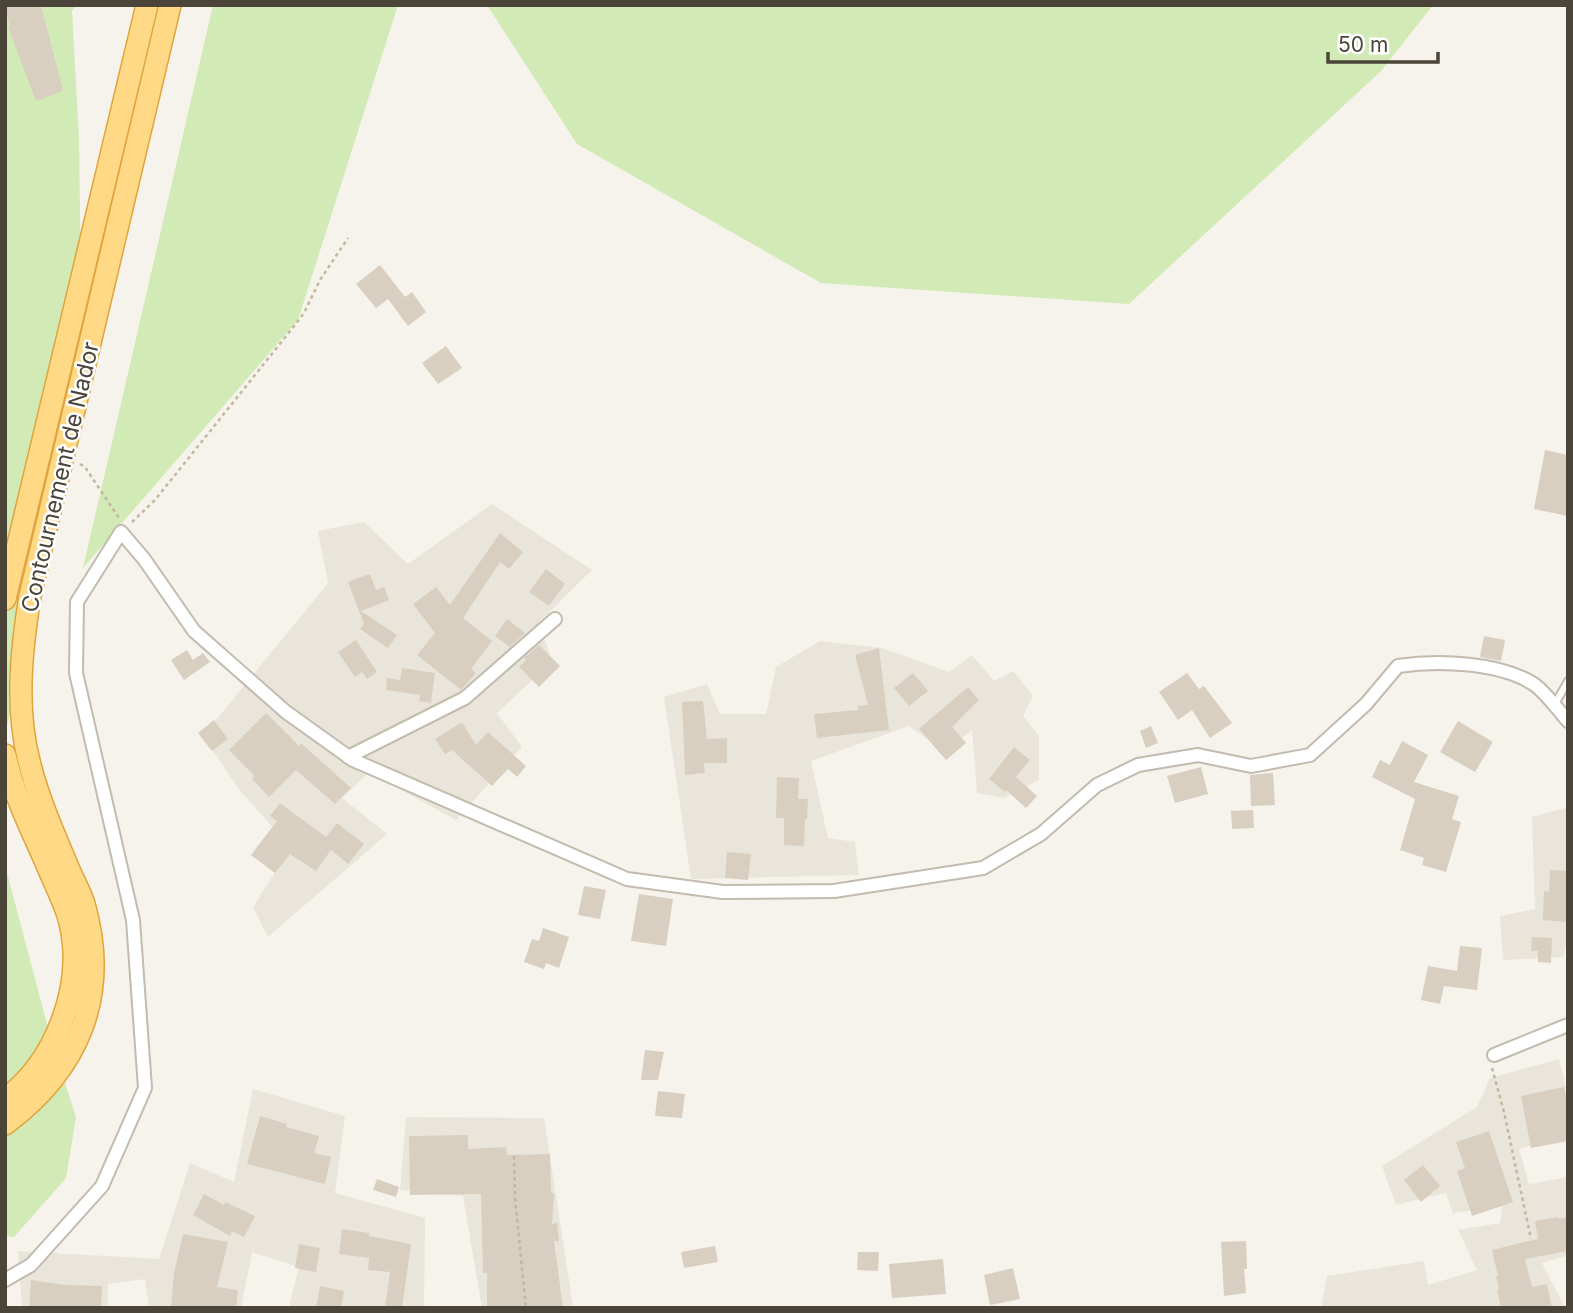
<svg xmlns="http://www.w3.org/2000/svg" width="1573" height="1313" viewBox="0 0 1573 1313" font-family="Inter,sans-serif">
<rect width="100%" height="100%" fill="#f6f3ec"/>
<g fill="#eae5da">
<path d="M492,504L592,570L539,622L552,662L497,713L522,747L456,820L369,772L342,798L387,834L268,937L253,907L291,847L240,791L203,736L328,583L318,531L364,522L408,564Z"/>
<path d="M820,641L882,648L949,672L972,655L994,681L1013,671L1033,696L1023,716L1039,736V780L1004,798L977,793L972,730L945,752L909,726L811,761L828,838L855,842L859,875L691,879L664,697L707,684L720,714H766L776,667Z"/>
<path d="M1565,808L1568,812V938L1563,957L1503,960L1500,916L1535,909L1532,817Z"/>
<path d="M1559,1059L1568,1097V1135L1519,1149L1529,1184L1568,1177V1255L1542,1263L1565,1308H1321L1327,1276L1424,1261L1428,1285L1477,1270L1458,1230L1500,1223L1502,1207L1453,1213L1446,1193L1396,1205L1382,1166L1477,1107L1490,1078Z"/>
<path d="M253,1089L345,1116L335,1193L425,1218L424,1308L289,1307L299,1267L252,1252L241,1308H149L145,1279L108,1284V1308H22L18,1251L159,1259L190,1163L234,1182Z"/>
<path d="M406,1117L544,1118L573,1306L482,1308L463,1196L400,1190Z"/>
</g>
<g fill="#d2eab5">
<path d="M5,5H76L72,11L79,139L81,295L54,448L35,580L15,692L5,735Z"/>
<path d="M213,5H398L298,320L83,568Z"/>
<path d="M487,5H1433L1381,71L1129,304L821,283L577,144Z"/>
<path d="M5,865L52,1043L76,1117L66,1178L14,1237L5,1236Z"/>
</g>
<g fill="#d8cfc1">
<path d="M5,5H41L63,91L36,101L8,27H10Z"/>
<path d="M380,265L405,297L412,292L426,312L408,326L388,299L376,308L356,284Z"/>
<path d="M446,346L462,368L438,384L422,363Z"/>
<path d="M1545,450L1568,455V516L1534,509Z"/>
<path d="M500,533L523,552L509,569L500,562L463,618L492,641L471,669L476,673L461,690L417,655L435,633L413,604L436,587L450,605Z"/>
<path d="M546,569L565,584L549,606L529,592Z"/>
<path d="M370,574L376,590L384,587L389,600L361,611L397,635L388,648L360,629L364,624L348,582Z"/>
<path d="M507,619L525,633L510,647L495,636Z"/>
<path d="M1484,636L1505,640L1501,661L1480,657Z"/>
<path d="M356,640L377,672L367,679L362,672L355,677L338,652Z"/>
<path d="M539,645L560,666L539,687L519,667L526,660L524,658Z"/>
<path d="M879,648L889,730L817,738L814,714L858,710V706L868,705L855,655Z"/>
<path d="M187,650L193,660L203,653L210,662L184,680L171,660Z"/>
<path d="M402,668L435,673L431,703L419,701L420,695L386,690L387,678L400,680Z"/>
<path d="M913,673L928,691L909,706L894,688Z"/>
<path d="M1187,673L1199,689L1204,686L1232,723L1210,738L1192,710L1178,720L1159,692Z"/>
<path d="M968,687L979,700L952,727L966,743L946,760L919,729Z"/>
<path d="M703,701L707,739L727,738V763H704L705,773L685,775L682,702Z"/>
<path d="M266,713L299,746L301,743L351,788L335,804L296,770L269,797L252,779L255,776L229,750Z"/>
<path d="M214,720L228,739L212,751L198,733Z"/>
<path d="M1458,721L1493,742L1475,772L1440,752Z"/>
<path d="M462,722L476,745L488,732L526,766L517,777L508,769L492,786L452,750L445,754L435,739Z"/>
<path d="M1151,726L1158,743L1146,748L1140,731Z"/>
<path d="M1402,741L1428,755L1414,782L1459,796L1452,819L1461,822L1446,872L1422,865L1424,858L1400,850L1415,799L1372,777L1380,760L1390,765Z"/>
<path d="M1014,747L1030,760L1016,777L1037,796L1026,808L1006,790L1005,792L989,779Z"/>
<path d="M1201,767L1208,794L1175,803L1167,776Z"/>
<path d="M1273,773L1275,805L1251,806L1250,775Z"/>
<path d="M777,777L799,778L798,799H808L807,819H805L804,846L784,845V818H776Z"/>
<path d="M280,803L326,837L337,823L364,844L348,864L331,850L316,871L290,854L275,873L251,855L277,821L270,816Z"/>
<path d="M1253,810L1254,828L1232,829L1231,811Z"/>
<path d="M727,852L751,854L748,880L725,878Z"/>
<path d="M1550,870L1568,871V922L1543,920L1544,891L1549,892Z"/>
<path d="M584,886L606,890L600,919L578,915Z"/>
<path d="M639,894L673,899L666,946L631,941Z"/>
<path d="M543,928L569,937L559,968L546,963L544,969L524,962L532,939L539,941Z"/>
<path d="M1532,937L1552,938L1551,963L1538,962V951H1531Z"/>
<path d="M1460,946L1482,948L1477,990L1444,986L1440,1004L1421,1000L1428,966L1457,971Z"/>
<path d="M645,1050L664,1052L658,1080H641Z"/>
<path d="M1564,1087L1568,1104V1141L1531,1148L1521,1096Z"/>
<path d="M658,1091L685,1094L682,1118L655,1116Z"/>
<path d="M260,1116L287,1124L286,1127L319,1136L314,1153L331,1157L325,1184L247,1164Z"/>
<path d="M1489,1131L1513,1202L1472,1216L1457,1171L1465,1168L1456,1142Z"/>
<path d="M468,1135V1149L506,1147L507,1155L550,1154L551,1193H554L552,1224L557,1223L559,1241H554L563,1308H487V1273H483L481,1194L410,1195L409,1136Z"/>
<path d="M1423,1165L1440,1186L1421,1202L1404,1180Z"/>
<path d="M377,1179L399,1187L396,1197L373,1190Z"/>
<path d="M204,1194L224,1205L225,1202L255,1216L244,1237L232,1231L230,1236L193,1215Z"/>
<path d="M1558,1217V1219L1568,1217V1251L1525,1259L1532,1287L1547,1284L1552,1308H1501L1497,1289H1499L1496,1276H1498L1492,1250L1538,1239L1535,1221Z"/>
<path d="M342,1229L369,1233V1236L411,1244L402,1308H385L390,1272L368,1270L369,1258L339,1254Z"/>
<path d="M183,1234L228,1242L217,1287L238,1290L236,1308H171L174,1273Z"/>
<path d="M1246,1241L1247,1269H1244L1246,1293L1224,1296L1221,1242Z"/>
<path d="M299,1244L320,1248L316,1272L295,1268Z"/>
<path d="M715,1246L718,1262L684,1268L681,1252Z"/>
<path d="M858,1252H879L878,1271L857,1270Z"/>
<path d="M943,1259L946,1294L892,1298L889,1264Z"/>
<path d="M1013,1268L1020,1299L990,1305L984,1275Z"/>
<path d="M31,1280L65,1285L102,1286L101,1308H29Z"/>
<path d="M320,1286L344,1291L341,1308H316Z"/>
</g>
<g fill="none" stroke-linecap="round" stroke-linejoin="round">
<defs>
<path id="service" d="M1555,704L1568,681"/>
<g id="minor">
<path d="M348,757L465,698L555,619"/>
<path d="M1494,1055L1568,1025"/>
<path d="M5,1280L31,1265L102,1186L145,1088L133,920L76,673L77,602L121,532L144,559L194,631L286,712L353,760L627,879L723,892L834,891L983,868L1041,834L1097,785L1138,765L1198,755L1251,766L1310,755L1366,704L1398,666C1438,660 1501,662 1535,685C1547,694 1558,710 1568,721"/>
</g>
<g id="trunk">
<path d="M5,599L147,5"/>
<path d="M5,755C14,798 36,838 53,879C59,893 67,908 70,923C85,985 56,1062 5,1099"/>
<path d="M5,1124C79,1069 110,995 84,904C80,891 72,878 67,865C53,832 39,800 30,765C15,710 21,652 30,596L170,5"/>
</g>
</defs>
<use href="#service" stroke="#c2bbae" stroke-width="10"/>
<use href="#minor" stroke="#c2bbae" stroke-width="16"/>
<use href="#trunk" stroke="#e0a43c" stroke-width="24"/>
<g stroke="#c4b79f" stroke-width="2.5" stroke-dasharray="3.5 3.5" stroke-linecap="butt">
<path d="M80,464L85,467L119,518"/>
<path d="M132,522L155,500L295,325L304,313L320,280L348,238"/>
<path d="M1492,1068L1504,1112L1531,1239"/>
<path d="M514,1156L515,1198L526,1308"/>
</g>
<use href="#service" stroke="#fff" stroke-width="6"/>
<use href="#minor" stroke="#fff" stroke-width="12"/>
<use href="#trunk" stroke="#ffd985" stroke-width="21"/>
</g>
<g text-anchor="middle" stroke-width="5" stroke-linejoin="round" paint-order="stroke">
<g font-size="23" fill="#4b4439" stroke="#fff">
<text transform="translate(60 477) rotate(-77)" y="8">Contournement de Nador</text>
</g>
</g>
<rect width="1573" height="1313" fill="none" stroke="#4b4439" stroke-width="14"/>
<path d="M1328 52v10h110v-10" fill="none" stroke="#4b4439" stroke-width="3.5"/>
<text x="1338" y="52" font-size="21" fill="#4b4439" stroke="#ffffff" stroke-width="5" paint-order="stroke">50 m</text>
</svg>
